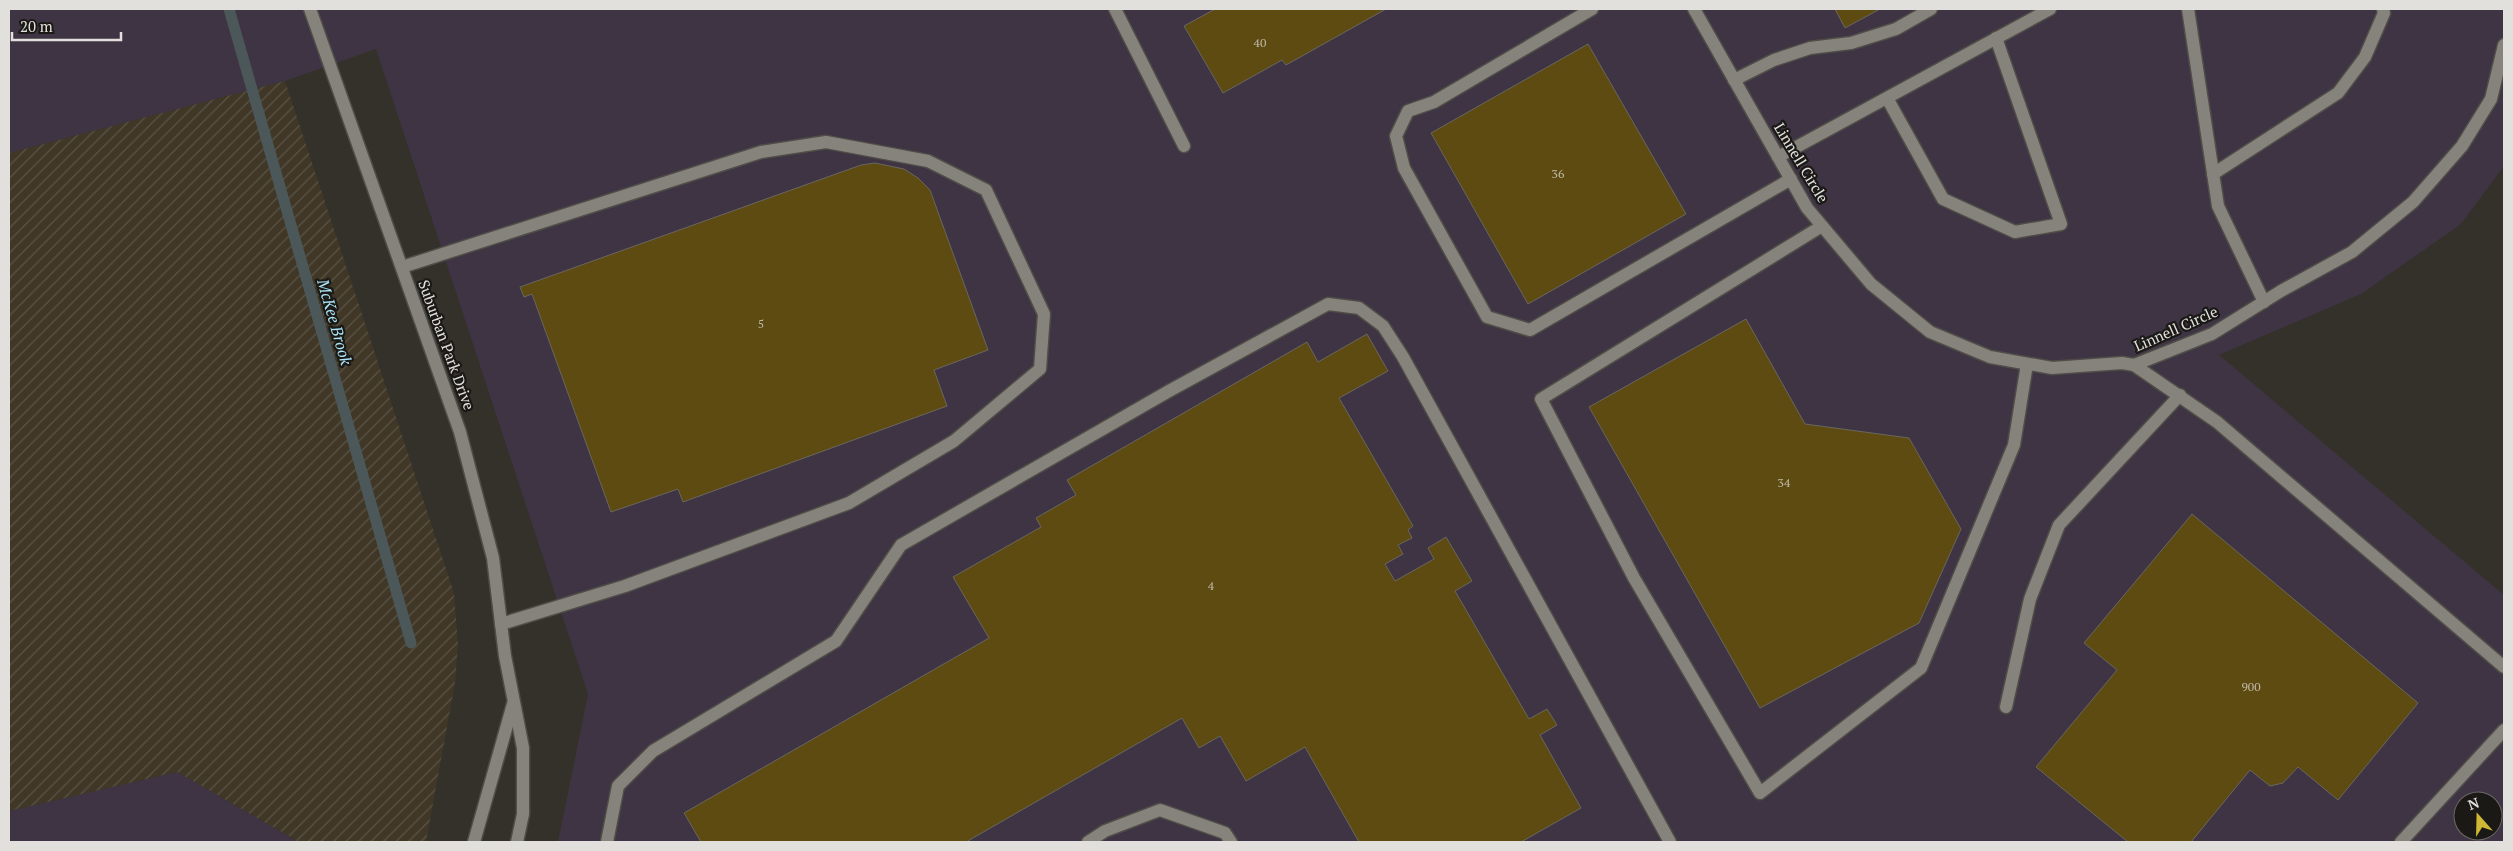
<svg xmlns="http://www.w3.org/2000/svg" width="2513" height="851" viewBox="0 0 2513 851" font-family="'PT Serif',serif">
<defs>
<pattern id="industrial-furrows" width="10" height="10" patternUnits="userSpaceOnUse" patternTransform="scale(1.25)"><rect width="10" height="10" fill="#403727"/><path d="M-1 1l2-2M0 10L10 0M9 11l2-2" fill="none" stroke="#5b5446"/></pattern>
</defs>
<rect width="100%" height="100%" fill="#33312a"/>
<g fill="#3f3443" fill-rule="evenodd">
<path d="M9,9H2504V166L2461,224L2361,294L2219,355L2504,595V842H558L588,694L376,49L285,81L9,153ZM2463,801H2493V831H2463Z"/>
<path d="M177,772L299,842H9V811Z"/>
</g>
<path fill="url(#industrial-furrows)" d="M285,81L454,593L458,644L455,683L426,842H299L177,772L9,811V153Z"/>
<g fill="none" stroke-linecap="round" stroke-linejoin="round">
<path stroke="#4b5759" stroke-width="11" d="M229,9L411,643"/>
</g>
<g fill="#5e4b12" stroke="#696760">
<path d="M1215,9H1386L1286,65L1282,60L1223,93L1184,26Z"/>
<path d="M1835,9H1880L1845,28Z"/>
<path d="M1588,44L1686,214L1528,304L1431,133Z"/>
<path d="M875,163L904,169L918,178L930,190L988,350L934,370L947,406L683,502L678,489L611,512L532,294L524,297L520,287L861,165Z"/>
<path d="M1746,319L1805,424L1909,438L1961,529L1919,623L1760,708L1589,407Z"/>
<path d="M1367,334L1388,371L1339,398L1413,526L1408,530L1412,538L1398,545L1403,554L1385,564L1395,581L1434,559L1428,548L1446,537L1472,581L1455,591L1529,719L1547,709L1557,725L1540,735L1581,808L1521,842H1359L1305,747L1246,781L1220,736L1199,748L1182,718L966,842H701L684,813L989,638L953,577L1041,527L1036,518L1076,495L1067,480L1307,342L1318,362Z"/>
<path d="M2192,514L2418,703L2338,800L2298,767L2283,783L2270,786L2250,770L2191,842H2128L2036,767L2117,670L2084,643Z"/>
</g>
<g fill="none" stroke-linecap="round" stroke-linejoin="round">
<defs>
<g id="service">
<path d="M1115,9L1184,146"/>
<path d="M1592,9L1434,102L1408,111L1396,136L1404,168L1487,317L1530,330L1791,179"/>
<path d="M2188,9L2218,206L2264,302"/>
<path d="M1734,80L1774,60L1810,48L1851,43L1896,29L1931,9"/>
<path d="M1887,98L1943,199L2015,232L2061,224L1996,38"/>
<path d="M1778,157L2050,9"/>
<path d="M2213,174L2338,93L2365,57L2384,13L2383,9"/>
<path d="M1822,226L1541,399L1634,578L1760,793L1921,668L2014,445L2027,364"/>
<path d="M402,267L761,152L826,142L928,161L986,190L1044,314L1040,369L954,441L849,503L625,586L501,624"/>
<path d="M2134,365L2217,422L2504,667"/>
<path d="M2006,707L2030,599L2059,525L2180,395"/>
<path d="M607,842L618,786L653,751L836,641L901,545L1169,391L1328,304L1359,308L1383,326L1403,357L1670,842"/>
<path d="M1088,842L1105,831L1160,810L1225,833L1231,842"/>
<path d="M2401,842L2504,730"/>
</g>
<g id="minor">
<path d="M310,9L460,432L493,558L505,656L523,748V814L517,842"/>
<path d="M1694,9L1807,208L1871,284L1930,332L1990,357L2052,368L2122,363L2134,365L2212,334L2281,291L2352,252L2413,202L2462,146L2491,99L2504,45"/>
<path d="M474,842L513,704"/>
</g>
</defs>
<use href="#service" stroke="#4f4d48" stroke-width="15"/>
<use href="#minor" stroke="#4f4d48" stroke-width="15"/>
<use href="#service" stroke="#86837c" stroke-width="12"/>
<use href="#minor" stroke="#86837c" stroke-width="12"/>
</g>
<g text-anchor="middle" stroke-width="4.5" stroke-linejoin="round" paint-order="stroke">
<g font-size="12" fill="#c1bbaa">
<text x="1260" y="47">40</text>
<text x="1558" y="178">36</text>
<text x="761" y="328">5</text>
<text x="1784" y="487">34</text>
<text x="1211" y="590">4</text>
<text x="2251" y="691">900</text>
</g>
<g font-size="15" fill="#e2e0dd" stroke="#1a1916">
<text transform="translate(1801 163) rotate(59)" y="5">Linnell Circle</text>
<text transform="translate(2176 329) rotate(-24)" y="5">Linnell Circle</text>
<text transform="translate(446 345) rotate(70)" y="5">Suburban Park Drive</text>
</g>
<g font-size="16" font-style="italic" fill="#ade5f8" stroke="#1a1916">
<text transform="translate(335 322) rotate(74)" y="6">McKee Brook</text>
</g>
</g>
<rect width="2513" height="851" fill="none" stroke="#e2e0dd" stroke-width="20"/>
<g transform="translate(2478 816) rotate(340)"><circle r="24" fill="#1a1916" stroke="#6a6966"/>
<path d="M0-4L9 19L0 12L-9 19Z" fill="#d0b837"/>
<text y="-8" font-size="14" font-weight="bold" text-anchor="middle" fill="#e2e0dd">N</text>
</g>
<path d="M12 32v8h109v-8" fill="none" stroke="#e2e0dd" stroke-width="2.5"/>
<text x="20" y="32" font-size="15" fill="#e2e0dd" stroke="#1a1916" stroke-width="4" paint-order="stroke">20 m</text>
</svg>
